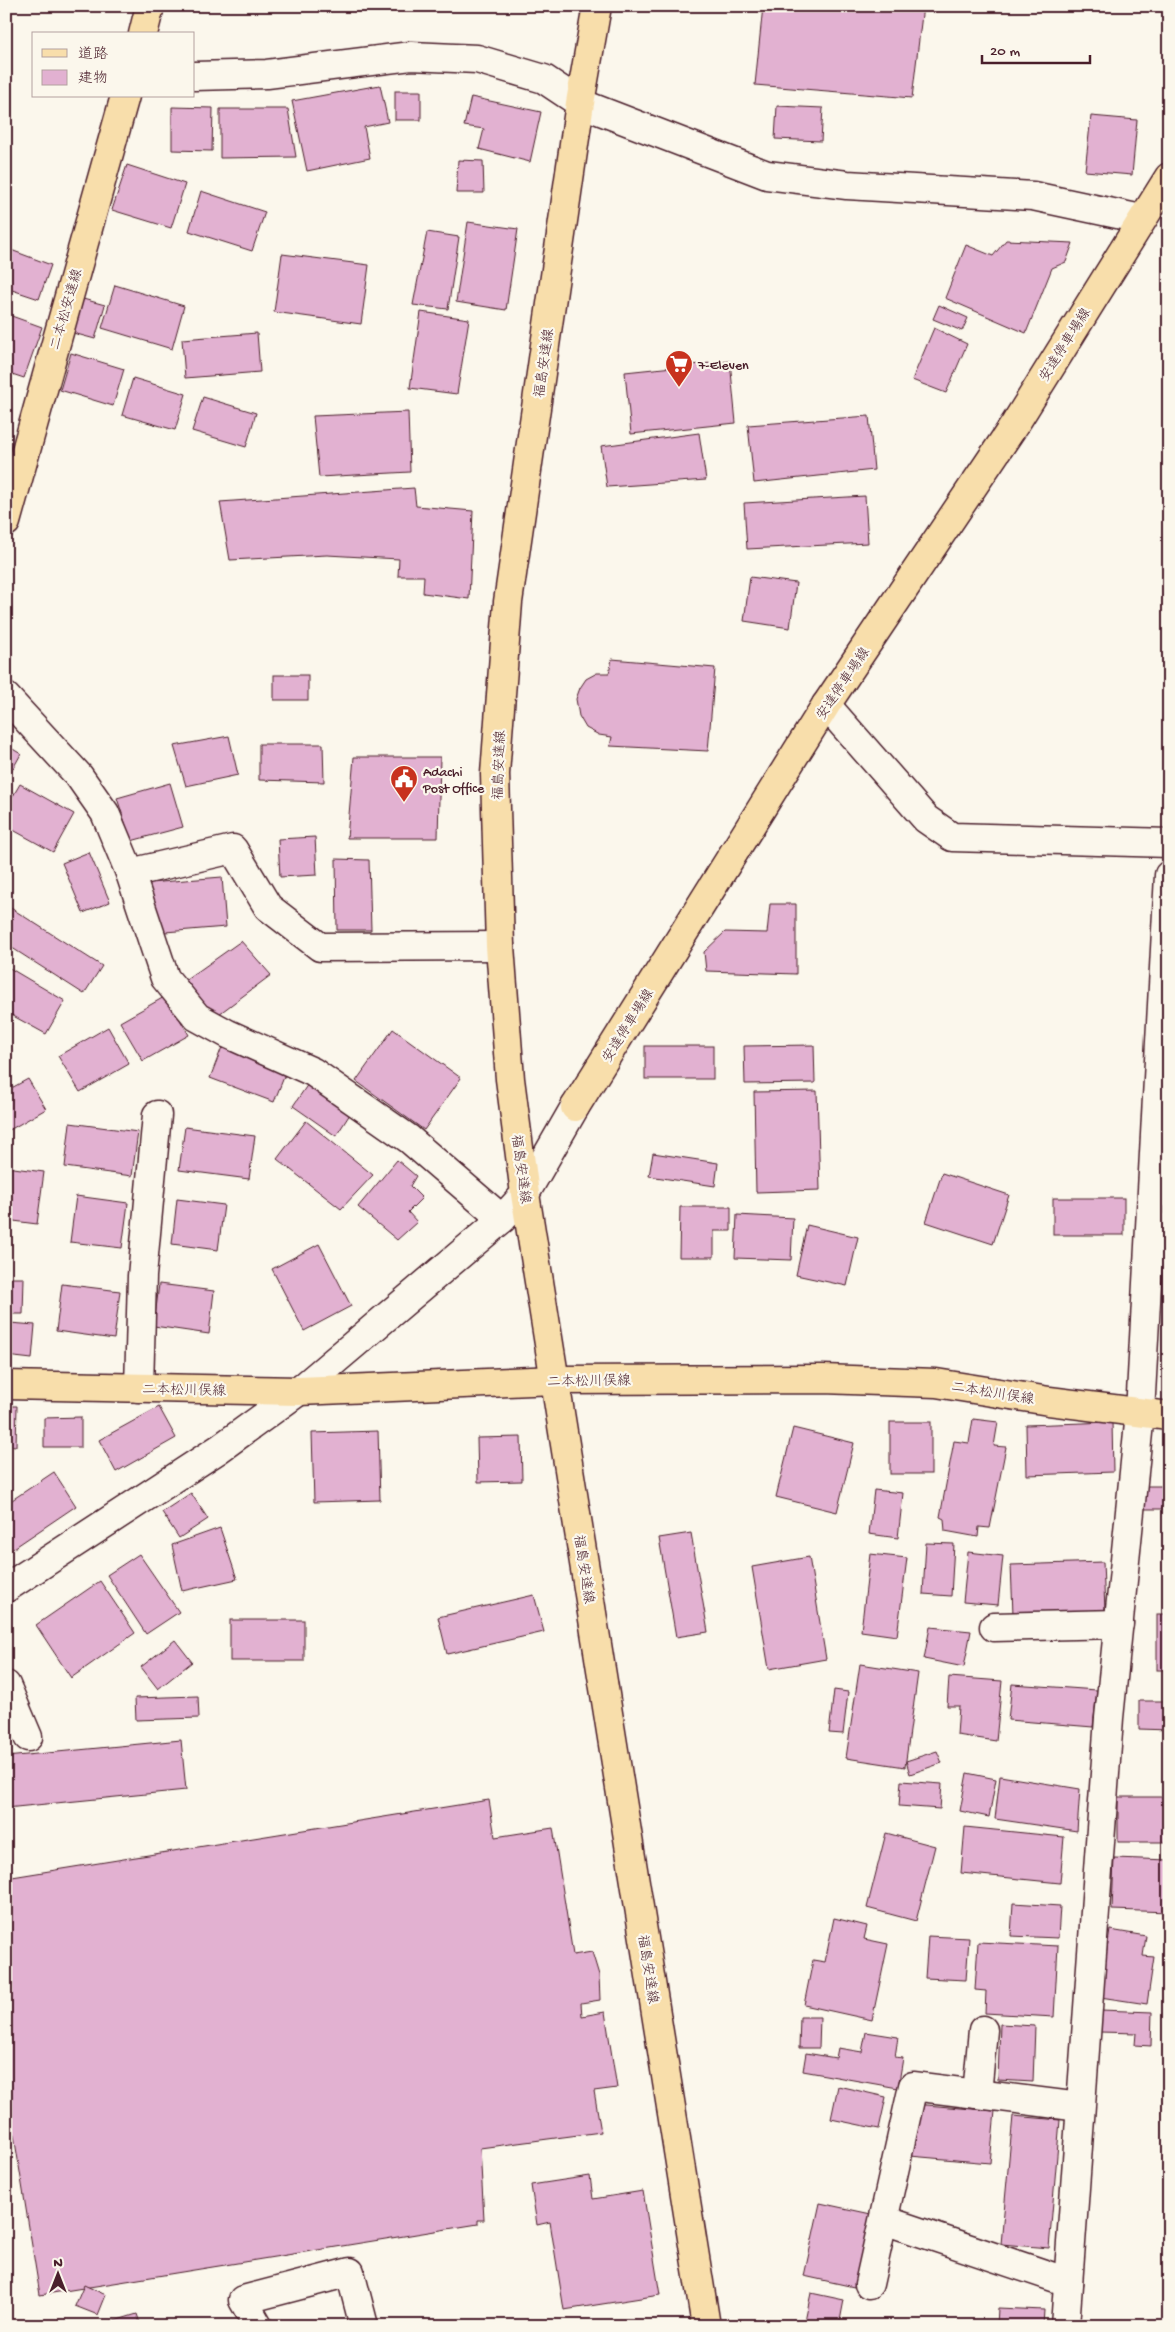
<svg xmlns="http://www.w3.org/2000/svg" width="1175" height="2332" viewBox="0 0 1175 2332" font-family="'Gochi Hand','Klee One',sans-serif">
<rect width="100%" height="100%" fill="#fbf7ec"/>
<filter id="ink" filterUnits="userSpaceOnUse"><feTurbulence type="fractalNoise" baseFrequency=".02" numOctaves="2"/><feDisplacementMap in="SourceGraphic" scale="10" xChannelSelector="R" yChannelSelector="G"/><feConvolveMatrix kernelMatrix="1 2 1 2 8 2 1 2 1" color-interpolation-filters="sRGB"/></filter>
<g filter="url(#ink)">
<g fill="#e2b1d1" stroke="#4a1f2b">
<path d="M763,6H923L912,98L755,85Z"/>
<path d="M380,85L388,122L364,127L370,158L307,171L292,101Z"/>
<rect x="395" y="91" width="26" height="29"/>
<path d="M471,97L541,112L530,162L479,149L484,129L464,126Z"/>
<path d="M777,106L823,108L821,141L775,139Z"/>
<path d="M172,107L213,108L212,151L172,150Z"/>
<path d="M220,109H288L296,157L220,158Z"/>
<path d="M1091,116L1137,120L1132,175L1085,171Z"/>
<path d="M458,160L483,161L484,193H456Z"/>
<path d="M127,165L185,184L171,228L112,210Z"/>
<path d="M201,191L265,212L252,251L189,231Z"/>
<path d="M468,222L518,229L506,310L456,302Z"/>
<path d="M427,232L459,237L448,309L413,305Z"/>
<path d="M1006,240L1073,243L1066,262L1052,268L1026,333L945,298L966,245L993,256Z"/>
<path d="M11,250L51,265L39,299L6,288V263Z"/>
<path d="M282,254L369,265L361,324L274,312Z"/>
<path d="M115,285L184,306L172,349L102,328Z"/>
<path d="M83,299L105,305L95,339L73,333Z"/>
<path d="M939,305L968,318L962,331L933,319Z"/>
<path d="M421,312L469,319L457,394L410,388Z"/>
<path d="M6,314L42,327L24,378L6,372Z"/>
<path d="M934,328L967,344L946,393L912,380Z"/>
<path d="M257,333L260,372L185,378L182,339Z"/>
<path d="M71,353L124,369L113,406L60,390Z"/>
<path d="M730,361L736,423L631,434L625,372Z"/>
<path d="M133,378L186,394L175,430L122,415Z"/>
<path d="M203,397L256,413L246,447L192,431Z"/>
<path d="M408,412L410,472L319,477L313,416Z"/>
<path d="M869,416L874,470L754,483L748,425Z"/>
<path d="M699,433L706,480L607,487L601,446Z"/>
<path d="M414,488L416,506L473,511L469,599L423,593L424,576H398L399,559L327,555L230,560L220,502Z"/>
<path d="M865,496L868,543L747,549L744,503Z"/>
<path d="M750,577L796,583L790,628L744,621Z"/>
<path d="M612,659L715,668L708,751L610,746L612,737L599,735L586,728L579,716L576,699L580,688L586,679L597,673H609Z"/>
<rect x="274" y="675" width="34" height="25"/>
<path d="M229,736L238,775L186,786L174,746Z"/>
<path d="M259,744H323L324,782L259,780Z"/>
<path d="M6,745L21,754L6,781Z"/>
<path d="M354,757H440L438,838H347Z"/>
<path d="M170,783L183,827L131,841L117,798Z"/>
<path d="M20,784L74,814L53,852L6,826V808Z"/>
<path d="M315,837L317,875L280,877L278,839Z"/>
<path d="M89,852L110,902L83,913L62,863Z"/>
<path d="M336,859L369,860L371,930H337Z"/>
<path d="M222,877L226,927L153,933L149,883Z"/>
<path d="M770,904H796V974L706,971L704,952L725,932L767,933Z"/>
<path d="M6,905L102,966L84,994L6,944Z"/>
<path d="M241,941L271,975L215,1017L186,980Z"/>
<path d="M6,966L65,1001L46,1034L6,1012Z"/>
<path d="M166,996L189,1035L143,1061L120,1022Z"/>
<path d="M108,1027L129,1064L80,1092L58,1056Z"/>
<path d="M393,1029L461,1078L424,1130L356,1081Z"/>
<path d="M814,1045L815,1083L745,1084L744,1046Z"/>
<rect x="645" y="1046" width="68" height="33"/>
<path d="M222,1047L286,1072L274,1102L210,1078Z"/>
<path d="M28,1079L46,1109L6,1132V1091Z"/>
<path d="M308,1084L350,1114L336,1136L293,1106Z"/>
<path d="M817,1091L820,1190L756,1192L754,1092Z"/>
<path d="M306,1121L373,1175L341,1209L277,1159Z"/>
<path d="M70,1123L138,1132L132,1176L65,1167Z"/>
<path d="M185,1127L255,1136L249,1179L179,1170Z"/>
<path d="M653,1153L718,1163L715,1186L649,1176Z"/>
<path d="M397,1160L416,1176L410,1186L422,1198L408,1212L417,1222L397,1240L358,1207Z"/>
<path d="M6,1167L44,1172L37,1224L6,1220Z"/>
<path d="M942,1173L1009,1195L993,1244L926,1222Z"/>
<path d="M76,1196L128,1203L122,1248L70,1242Z"/>
<rect x="1053" y="1198" width="71" height="37"/>
<path d="M177,1199L224,1205L218,1250L172,1244Z"/>
<path d="M680,1207H731V1231H714V1257H679Z"/>
<path d="M737,1215L793,1218L791,1260L735,1258Z"/>
<path d="M807,1225L858,1237L847,1286L796,1275Z"/>
<path d="M319,1244L351,1306L304,1331L272,1269Z"/>
<path d="M6,1278H24L23,1314H6Z"/>
<path d="M62,1284L120,1291L114,1339L56,1331Z"/>
<path d="M159,1284L214,1291L209,1334L154,1326Z"/>
<path d="M10,1323L35,1325L32,1359L6,1356Z"/>
<path d="M6,1406H17L16,1446L6,1445Z"/>
<path d="M159,1407L176,1438L116,1472L99,1440Z"/>
<path d="M81,1417V1447H44V1418Z"/>
<path d="M973,1419L998,1422L994,1446L1006,1447L990,1528L979,1527L978,1537L945,1531L944,1519L940,1517L954,1441L969,1443Z"/>
<rect x="890" y="1422" width="41" height="52"/>
<path d="M1112,1422L1113,1472L1027,1475L1026,1425Z"/>
<path d="M793,1428L854,1443L837,1512L776,1497Z"/>
<path d="M378,1431L380,1500L314,1502L312,1433Z"/>
<path d="M521,1437L522,1481L478,1482L477,1438Z"/>
<path d="M54,1472L76,1506L8,1552L6,1504Z"/>
<rect x="1145" y="1486" width="24" height="23"/>
<path d="M874,1490L903,1493L898,1538L869,1534Z"/>
<path d="M191,1493L208,1519L179,1538L162,1512Z"/>
<path d="M220,1528L237,1579L182,1591L172,1545Z"/>
<path d="M691,1533L708,1632L676,1637L659,1538Z"/>
<path d="M926,1543L954,1544L951,1596L923,1594Z"/>
<path d="M968,1552L1003,1556L998,1605L963,1602Z"/>
<path d="M139,1554L179,1612L146,1634L107,1575Z"/>
<path d="M870,1554L907,1558L897,1636L861,1631Z"/>
<path d="M809,1557L826,1659L769,1669L752,1567Z"/>
<path d="M1103,1562L1105,1611L1013,1614L1011,1565Z"/>
<path d="M100,1581L135,1633L71,1678L36,1625Z"/>
<path d="M534,1595L544,1632L447,1654L438,1617Z"/>
<rect x="1157" y="1614" width="12" height="56"/>
<rect x="230" y="1620" width="74" height="41"/>
<path d="M930,1627L971,1631L964,1667L924,1659Z"/>
<path d="M175,1640L192,1662L158,1689L141,1667Z"/>
<path d="M860,1664L918,1673L905,1767L846,1758Z"/>
<path d="M949,1677L1002,1681L996,1741L957,1735L959,1706H947Z"/>
<path d="M1012,1684L1097,1690L1093,1727L1008,1720Z"/>
<path d="M834,1690L848,1692L843,1734L829,1733Z"/>
<path d="M198,1696L199,1718L136,1720L135,1698Z"/>
<path d="M1139,1701H1169V1730L1139,1729Z"/>
<path d="M181,1740L186,1790L6,1808V1757Z"/>
<path d="M937,1751L942,1763L910,1774L906,1761Z"/>
<path d="M967,1773L996,1779L989,1817L960,1811Z"/>
<path d="M1000,1776L1080,1789L1077,1831L995,1819Z"/>
<path d="M901,1781L942,1784L940,1809L899,1806Z"/>
<rect x="1118" y="1797" width="51" height="45"/>
<path d="M489,1800L495,1837L553,1828L573,1955L592,1952L599,1975L600,2000L581,2003L582,2016L605,2012L617,2088L594,2091L601,2132L480,2148L484,2220H478V2224L40,2295L6,2086V1878Z"/>
<path d="M965,1827L1064,1837L1060,1883L961,1873Z"/>
<path d="M886,1833L935,1846L916,1921L867,1908Z"/>
<path d="M1114,1858L1169,1860V1912L1112,1910Z"/>
<path d="M1013,1903L1060,1906L1058,1938L1011,1936Z"/>
<path d="M834,1918L867,1926L864,1939L888,1944L872,2020L804,2005L813,1960L825,1962Z"/>
<path d="M1110,1930L1146,1936L1143,1956L1154,1957L1147,2004L1100,1997Z"/>
<path d="M928,1936L969,1938L966,1980L925,1978Z"/>
<path d="M978,1942L1058,1946L1054,2017L985,2013L986,1991L975,1990Z"/>
<path d="M1101,2010L1152,2012L1151,2046L1135,2045L1136,2033L1100,2032Z"/>
<path d="M800,2017H820L819,2048H799Z"/>
<path d="M1000,2024L1035,2026L1033,2082L998,2080Z"/>
<path d="M866,2032L898,2037L895,2057L903,2058L898,2088L803,2071L806,2053L836,2058L838,2048L862,2052Z"/>
<path d="M838,2086L886,2097L879,2129L831,2119Z"/>
<path d="M915,2104L995,2111L990,2163L910,2156Z"/>
<path d="M1013,2116L1060,2120L1049,2248L1001,2244Z"/>
<path d="M590,2176L593,2199L643,2191L660,2295L564,2310L550,2222L537,2225L531,2185Z"/>
<path d="M820,2203L871,2214L854,2287L804,2276Z"/>
<path d="M84,2285L106,2295L98,2315L75,2306Z"/>
<path d="M811,2293L844,2300L839,2326H804Z"/>
<path d="M998,2308L1044,2310L1043,2326H997Z"/>
<path d="M137,2314L141,2326H112L111,2322Z"/>
</g>
<g fill="none" stroke-linecap="round" stroke-linejoin="round">
<defs>
<g id="minor">
<path d="M194,76L267,74L411,56L477,59L544,79L580,103L767,175L847,185L1033,196L1141,219"/>
<path d="M6,697L79,776L105,813L130,873L165,978L197,1017L228,1034L313,1072L409,1139L502,1219"/>
<path d="M826,705L926,819L952,837L1169,843"/>
<path d="M130,873L233,849L268,907L320,947L500,946"/>
<path d="M139,1388L142,1276L157,1115"/>
<path d="M6,1588L219,1449L299,1391L502,1219L525,1194L575,1107"/>
<path d="M994,1627L1119,1624"/>
<path d="M6,1685L28,1737"/>
<path d="M977,2094L983,2030"/>
<path d="M884,2220L1068,2282"/>
<path d="M869,2284L913,2086L1080,2107"/>
<path d="M258,2326L243,2300L350,2272L364,2326"/>
<path d="M1065,2326L1109,1718L1140,1413L1169,875"/>
</g>
<g id="major">
<path d="M597,6L580,103L508,602L495,774L500,946L510,1079L525,1194L706,2326"/>
<path d="M143,34L150,6"/>
<path d="M6,522L125,96"/>
<path d="M575,1107L826,705L1015,424L1169,177"/>
<path d="M6,1385L299,1391L555,1380L823,1379L936,1383L1049,1401L1169,1416"/>
</g>
</defs>
<use href="#minor" stroke="#4a1f2b" stroke-width="31"/>
<use href="#major" stroke="#4a1f2b" stroke-width="31"/>
<use href="#minor" stroke="#fbf7ec" stroke-width="28"/>
<use href="#major" stroke="#f8deab" stroke-width="28"/>
</g>
</g>
<defs>
<symbol id="supermarket-pin" viewBox="-11 -11 22 30"><path d="M0 17L-7.5 6A9.5 9.5 0 1 1 7.5 6Z" fill="#c8321e" stroke="#fbf7ec"/><path d="M-6-5.5h2.5l.6 2H6L4.5 2H-2.5L-4.4-4H-6ZM-1.5 3.2a1.3 1.3 0 1 0 .1 0ZM3 3.2a1.3 1.3 0 1 0 .1 0Z" fill="#fff"/></symbol>
<symbol id="civic-pin" viewBox="-11 -11 22 30"><path d="M0 17L-7.5 6A9.5 9.5 0 1 1 7.5 6Z" fill="#c8321e" stroke="#fbf7ec"/><path d="M-.6-6.5H3V-4.5H.6V-3L4-1V1h2V6H-6V1h2V-1L-.6-3ZM-1.2 2.5V6h2.4V2.5Z" fill="#fff"/></symbol>
</defs>
<g fill-rule="evenodd">
<use href="#supermarket-pin" x="663" y="348" width="32" height="43"/>
<use href="#civic-pin" x="388" y="763" width="32" height="43"/>
</g>
<g text-anchor="middle" stroke-width="4.5" stroke-linejoin="round" paint-order="stroke">
<g font-size="14" fill="#4a1f2b" stroke="#fbf7ec">
<text transform="translate(65 309) rotate(-74)" y="5">二本松安達線</text>
<text transform="translate(1064 344) rotate(-58)" y="5">安達停車場線</text>
<text transform="translate(543 363) rotate(-82)" y="5">福島安達線</text>
<text transform="translate(842 683) rotate(-56)" y="5">安達停車場線</text>
<text transform="translate(498 765) rotate(-88)" y="5">福島安達線</text>
<text transform="translate(627 1025) rotate(-58)" y="5">安達停車場線</text>
<text transform="translate(522 1169) rotate(82)" y="5">福島安達線</text>
<text transform="translate(589 1380) rotate(-1)" y="5">二本松川俣線</text>
<text transform="translate(184 1389) rotate(1)" y="5">二本松川俣線</text>
<text transform="translate(993 1392) rotate(9)" y="5">二本松川俣線</text>
<text transform="translate(585 1569) rotate(81)" y="5">福島安達線</text>
<text transform="translate(649 1969) rotate(81)" y="5">福島安達線</text>
</g>
<g font-size="14" fill="#4a1f2b" stroke="#fbf7ec" text-anchor="start">
<text x="698" y="369">7-Eleven</text>
<text x="423" y="776">Adachi<tspan x="423" dy="16">Post Office</tspan></text>
</g>
</g>
<rect width="1175" height="2332" fill="none" stroke="#fbf7ec" stroke-width="25"/>
<rect x="12" y="12" width="1150" height="2307" fill="none" stroke="#4a1f2b" stroke-width="2" filter="url(#ink)"/>
<rect x="32" y="32" width="162" height="65" fill="#fbf7ec" stroke="#b4a19f"/>
<rect x="42" y="49" width="25" height="8" fill="#f8deab" stroke="#b4a19f"/>
<text x="78" y="58" font-size="15" fill="#4a1f2b">道路</text>
<rect x="42" y="70" width="25" height="15" fill="#e2b1d1" stroke="#b4a19f"/>
<text x="78" y="82" font-size="15" fill="#4a1f2b">建物</text>
<g transform="translate(58 2274)" stroke="#fbf7ec" stroke-width="4" paint-order="stroke">
<path d="M0-4L9 19L0 12L-9 19Z" fill="#4a1f2b"/>
<text y="-8" font-size="14" font-weight="bold" text-anchor="middle" fill="#4a1f2b">N</text>
</g>
<path d="M982 55v8h108v-8" fill="none" stroke="#4a1f2b" stroke-width="2.5"/>
<text x="990" y="55" font-size="15" fill="#4a1f2b" stroke="#fbf7ec" stroke-width="4" paint-order="stroke">20 m</text>
</svg>
